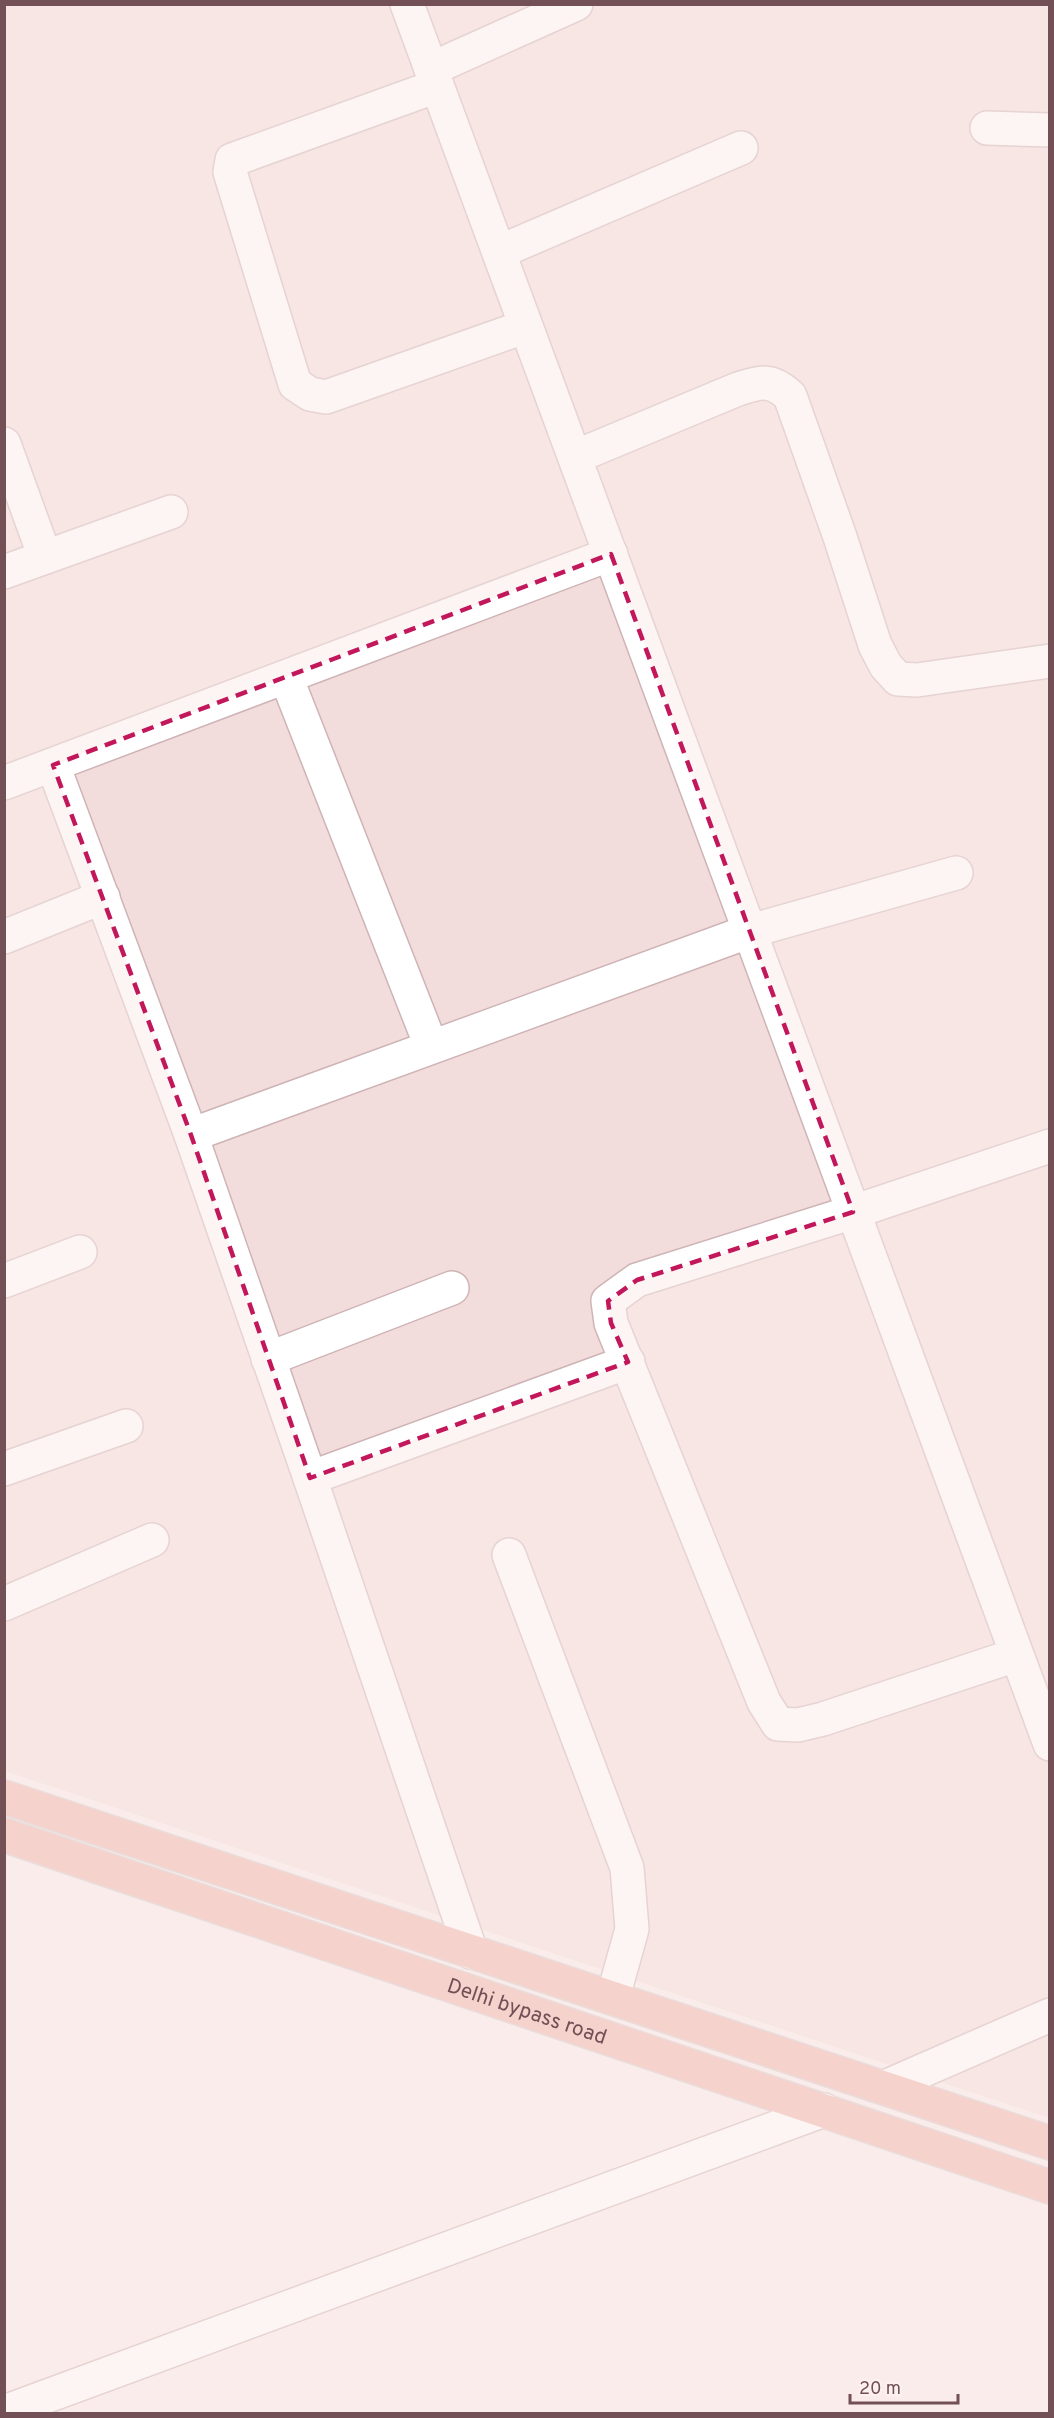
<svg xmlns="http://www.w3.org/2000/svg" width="1054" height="2418" viewBox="0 0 1054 2418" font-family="Overpass,sans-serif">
<rect width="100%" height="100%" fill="#faecea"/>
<path fill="#f3dddc" d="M5,5H1049V2118L5,1771Z"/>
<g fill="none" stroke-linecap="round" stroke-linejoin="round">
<defs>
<g id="minor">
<path d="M407,4L1050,1744"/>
<path d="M431,69L576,4"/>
<path d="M437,86L232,160L230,172L295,384L310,394L326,397L524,327"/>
<path d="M987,128L1050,130"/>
<path d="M499,252L741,148"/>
<path d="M4,444L45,557"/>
<path d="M575,457L738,389C761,382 771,378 790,396L840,537L875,645L886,666L898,679L917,680L1050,661"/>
<path d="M4,572L171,512"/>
<path d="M286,677L431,1046"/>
<path d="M53,765L191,1135L310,1478L471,1952"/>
<path d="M4,783L611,554"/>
<path d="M4,937L103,897"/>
<path d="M191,1135L750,931L956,873"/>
<path d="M4,1281L80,1252"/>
<path d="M268,1359L452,1288"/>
<path d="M4,1469L126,1426"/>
<path d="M310,1478L628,1362"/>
<path d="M509,1555L627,1868L632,1929L613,1997"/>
<path d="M4,1604L152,1540"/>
<path d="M1016,1655L823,1719L798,1725L778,1724L764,1702L611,1323L608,1301L637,1280L853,1212L1050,1146"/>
<path d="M885,2087L1050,2015"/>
<path d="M4,2412L824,2110"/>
</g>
<g id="major">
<path d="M4,1797L1050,2143"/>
<path id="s1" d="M4,1835L1050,2187"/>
</g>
</defs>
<use href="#minor" stroke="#ceb4b6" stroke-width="36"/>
<use href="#major" stroke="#d5cacc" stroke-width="36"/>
<use href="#minor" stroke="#fff" stroke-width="33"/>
<use href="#major" stroke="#f1b1ab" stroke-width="33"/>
</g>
<path d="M0 0H1054V2418H0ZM611,554L853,1212L637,1280L608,1301L611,1323L628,1362L310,1478L191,1135L53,765Z" fill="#faecea" fill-opacity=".55" fill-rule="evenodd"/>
<path fill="none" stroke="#c2185b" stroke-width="4.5" stroke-dasharray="12 8" stroke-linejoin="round" d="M611,554L853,1212L637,1280L608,1301L611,1323L628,1362L310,1478L191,1135L53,765Z"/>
<g text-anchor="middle" stroke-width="6" stroke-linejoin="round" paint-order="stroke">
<g font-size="21" fill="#735056" stroke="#fdf1f0">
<text dy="7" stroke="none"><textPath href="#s1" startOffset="552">Delhi bypass road</textPath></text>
</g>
</g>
<rect width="1054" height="2418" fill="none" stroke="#735056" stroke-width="12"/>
<path d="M850 2394v9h108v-9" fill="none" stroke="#735056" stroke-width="3"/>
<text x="859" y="2394" font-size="18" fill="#735056" stroke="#fdf1f0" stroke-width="4.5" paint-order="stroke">20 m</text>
</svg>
